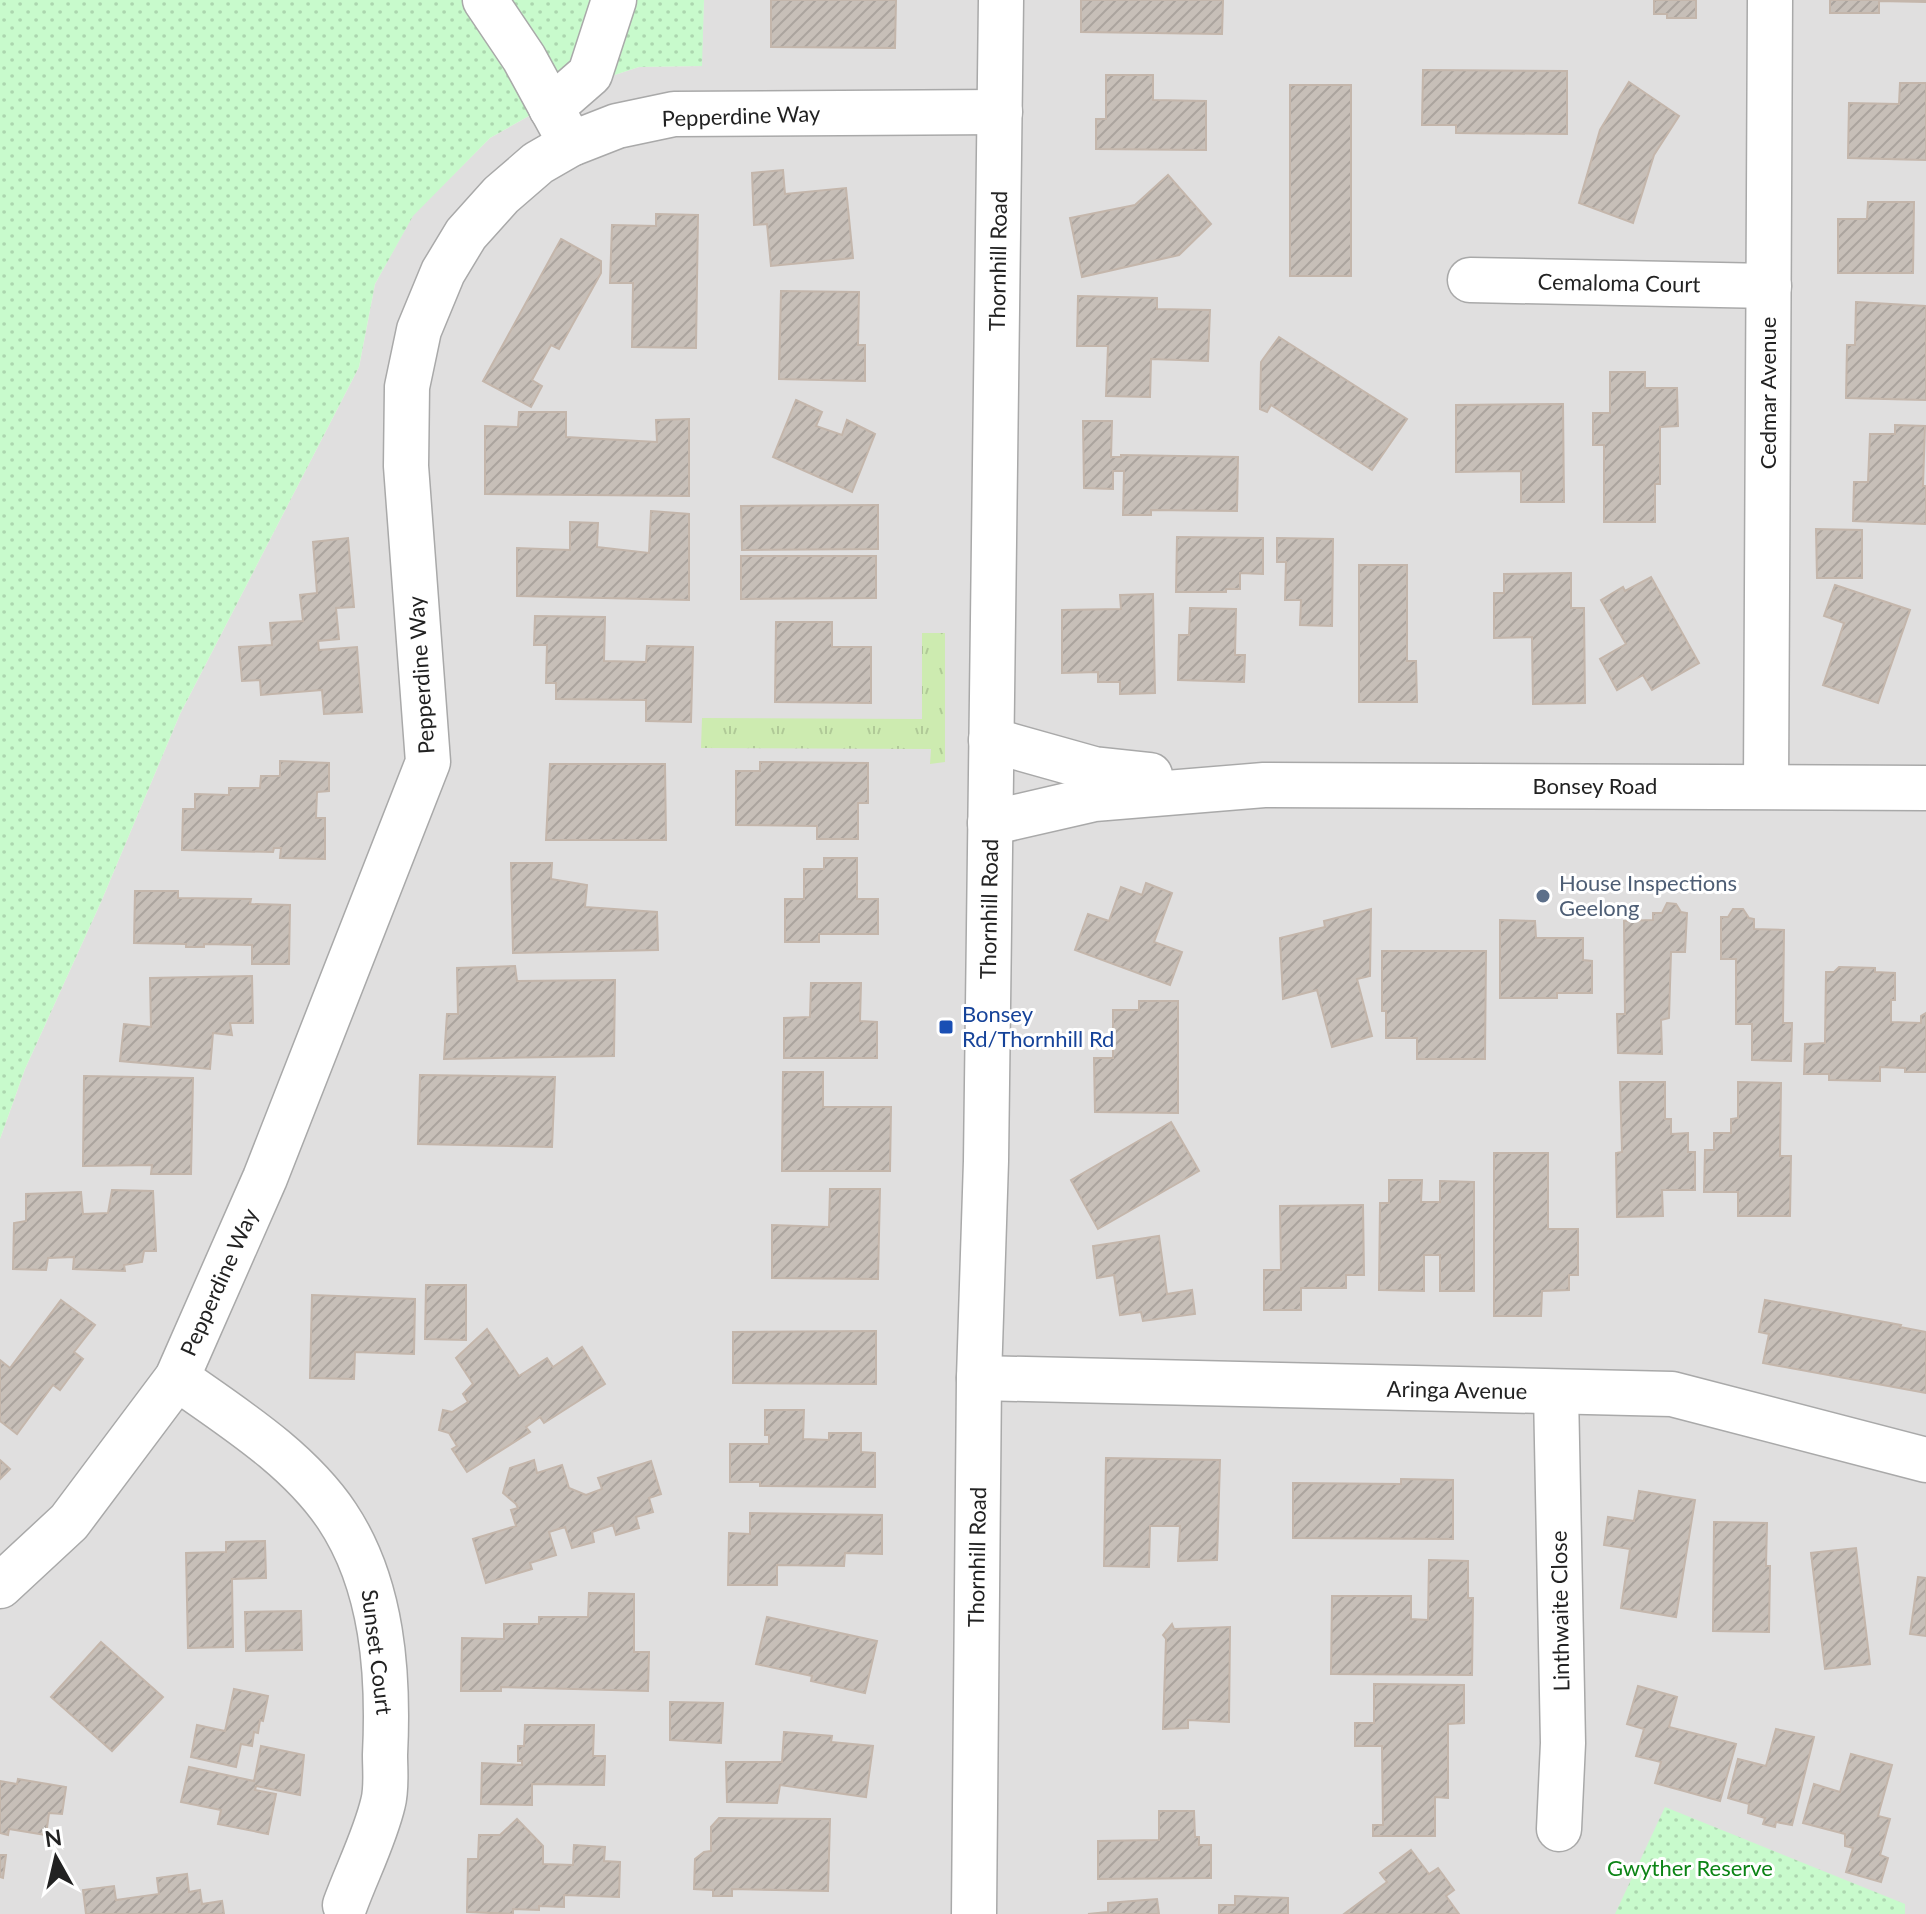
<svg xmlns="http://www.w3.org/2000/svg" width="1926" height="1914" viewBox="0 0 1926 1914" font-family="Lato,sans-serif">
<defs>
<pattern id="grass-tufts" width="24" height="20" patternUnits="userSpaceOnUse" patternTransform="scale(2)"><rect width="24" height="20" fill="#cdebb0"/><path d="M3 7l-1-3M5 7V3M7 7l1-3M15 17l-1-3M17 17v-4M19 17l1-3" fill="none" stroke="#b0c997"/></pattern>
<pattern id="park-dots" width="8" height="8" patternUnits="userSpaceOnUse" patternTransform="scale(2)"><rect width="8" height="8" fill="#c8facc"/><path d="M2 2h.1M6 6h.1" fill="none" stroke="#acd6af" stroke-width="1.8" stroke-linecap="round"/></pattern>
<pattern id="building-hatch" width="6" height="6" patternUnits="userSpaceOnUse" patternTransform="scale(2)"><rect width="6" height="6" fill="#c7bfb8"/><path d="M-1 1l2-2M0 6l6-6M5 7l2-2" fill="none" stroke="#aba49e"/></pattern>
</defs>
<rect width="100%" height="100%" fill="#f2efe9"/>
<path fill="#e0dfdf" d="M704,0H1926V1914H0V1139L25,1069L101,902L180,714L359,367L375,284L413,215L490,138L584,85L639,67L701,66Z"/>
<path fill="url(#grass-tufts)" d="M922,633H945V762L930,764L931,749L701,748L702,718L922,719Z"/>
<g fill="url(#park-dots)">
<path d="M0,0H704L702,66L639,67L584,85L490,138L413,216L375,284L359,367L180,714L101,902L25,1069L0,1139Z"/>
<path d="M1665,1807L1905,1904V1914H1615Z"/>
</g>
<g fill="url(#building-hatch)" stroke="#c4b6ab" stroke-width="2">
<path d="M771,0H896L895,48L771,47Z"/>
<path d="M1081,0H1223L1222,34L1081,32Z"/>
<path d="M1654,0H1696V18H1667V14H1654Z"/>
<path d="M1830,0H1926V2L1879,1V13H1830Z"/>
<path d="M1423,70L1567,71V134L1456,133V125H1422Z"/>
<path d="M1106,75H1153V100L1206,101V150L1096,149V119H1106Z"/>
<path d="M1629,82L1679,116L1654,155L1633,223L1579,203L1600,130Z"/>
<path d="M1900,83H1926V160L1848,158L1849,103L1899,104Z"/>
<rect x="1290" y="85" width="61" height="191"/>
<path d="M783,170L785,194L846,188L853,258L771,266L767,224L754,225L752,173Z"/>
<path d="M1168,175L1211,224L1179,255L1082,277L1070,218L1135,205Z"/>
<path d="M1868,202H1914L1913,273H1838V219H1867Z"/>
<path d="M656,214L698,215L696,348L632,347L633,283H610L612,225L656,226Z"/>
<path d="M561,239L601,261V273L559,349L551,345L532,380L542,386L531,407L483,381Z"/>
<path d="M781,291L859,292L858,345H865V381L779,379Z"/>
<path d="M1078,296L1157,298V309L1210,310L1208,361L1151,359L1150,397L1106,396L1108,346H1077Z"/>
<path d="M1856,302L1926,306V400L1846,398L1847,345H1855Z"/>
<path d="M1279,337L1407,419L1372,470L1271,405L1267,412L1260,409L1261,362Z"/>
<path d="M1610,372H1645V388H1677L1678,426L1660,427V484H1655V522H1604V445H1593V413H1610Z"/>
<path d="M796,400L822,412L816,426L842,435L847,420L875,434L852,492L773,457Z"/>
<path d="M1563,404L1564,502H1521V471L1456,472V405Z"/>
<path d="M519,412H566V437L657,442L656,420L689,419V496L485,494V426L518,427Z"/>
<path d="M1083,421H1112L1111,457H1121V455L1238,457L1237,511L1151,510V515H1123L1124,471H1113V489L1084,488Z"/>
<path d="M1895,425L1925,426L1923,486H1926V524L1853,521L1854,482H1868L1870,434H1895Z"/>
<path d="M878,505V549L742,550L741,506Z"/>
<path d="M651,511L689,514V600L517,596V548L570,550V522L598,523L597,547L649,553Z"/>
<path d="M1816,529L1862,530V578H1817Z"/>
<path d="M1177,537L1263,538V574L1240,573V589H1226V592H1176Z"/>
<path d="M348,538L354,607L336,608L339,639L318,641L319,650L357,647L362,712L324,714L322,690L261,695L260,680L242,681L239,647L272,645L270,623L303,621L300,595L317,593L313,542Z"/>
<path d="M1277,538L1333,539L1332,626L1300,625L1301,600H1285L1286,562H1277Z"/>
<path d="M741,556H876V598L741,599Z"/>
<path d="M1359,565H1407V661H1416L1417,702H1359Z"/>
<path d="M1571,573V608H1584L1585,703L1533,704L1532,637L1494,638V593H1504V574Z"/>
<path d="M1651,577L1699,663L1652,690L1643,675L1617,690L1600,659L1626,644L1601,600L1623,587L1625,591Z"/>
<path d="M1835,585L1910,610L1878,703L1823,685L1844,623L1824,616Z"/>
<path d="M1153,594L1155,693L1120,694V682H1098V672L1062,673V610L1121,609L1120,595Z"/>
<path d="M1190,608L1236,609L1235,655H1245L1244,682L1178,680L1179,635H1189Z"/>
<path d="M535,616L605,617L604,661L646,662L647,646L693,647L691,722L646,721V700L556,699V683H546L547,645H534Z"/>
<path d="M776,622H832V647H871V703L775,702Z"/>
<path d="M280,761L329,763V791L317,792L316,818H325V859L280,858L281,848H274L273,852L182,850L183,809H195V794L229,795V788H260L261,776H280Z"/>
<path d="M760,762L868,763V803H858V839H817V826L736,825V771H760Z"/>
<path d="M550,764H665L666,840H546Z"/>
<path d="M824,858H857V899H878V934H819V942H785V899H804V869H824Z"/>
<path d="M511,863H552L551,879L587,885L585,907L657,912L658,950L513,953Z"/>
<path d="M1146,883L1172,893L1154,942L1182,952L1170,985L1075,950L1088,914L1109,921L1121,887L1142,895Z"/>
<path d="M135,891H178V898L251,899L250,904L290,905L289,964H252V945L204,944V947H186V944L134,943Z"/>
<path d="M1667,903L1676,904L1681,912L1687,913L1685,952H1671L1669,1018L1661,1020L1662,1054L1618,1053L1617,1014H1625L1624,921L1653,920V913H1662Z"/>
<path d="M1371,909L1370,976L1357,979L1372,1036L1332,1047L1317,990L1283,999L1280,938L1325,927L1324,921Z"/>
<path d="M1733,909H1743L1749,918L1754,919V929L1784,930L1783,1023H1792L1791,1061L1752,1060V1024H1736V959H1721V917H1728Z"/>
<path d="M1500,920L1535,921L1536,938H1583V960L1592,961V993H1557V998H1500Z"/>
<path d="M1382,951H1486L1485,1059H1417V1038H1386V1011H1382Z"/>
<path d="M515,966L517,981L615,980L614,1056L444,1059L447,1014H458L457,968Z"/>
<path d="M1839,967L1875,968V972L1895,973V1000H1891V1022L1921,1023V1016L1926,1013V1072H1905V1068L1880,1067V1081L1829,1080V1074H1804L1805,1044L1825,1043L1826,972H1834Z"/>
<path d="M252,976L253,1023H230L232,1035L213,1033L210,1069L120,1061L124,1024L151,1027L150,978Z"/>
<path d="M811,983H861L860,1021L877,1022V1058H784V1018L810,1017Z"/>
<path d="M1139,1001H1178V1113L1095,1112L1094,1058H1113V1010H1139Z"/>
<path d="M783,1072H823V1107H891L890,1171H782Z"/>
<path d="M420,1075L555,1077L552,1147L418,1144Z"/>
<path d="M84,1076L193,1078L191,1174H151L152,1165L83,1166Z"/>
<path d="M1620,1082H1665V1119H1671V1134L1688,1133V1152H1695V1190H1662L1663,1216L1617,1217L1616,1153L1622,1152Z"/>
<path d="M1738,1082L1781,1083L1780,1156H1791L1790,1216H1738V1192H1704L1705,1150H1714V1133H1731V1119L1738,1118Z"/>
<path d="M1171,1122L1199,1171L1098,1229L1071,1180Z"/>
<path d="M1494,1153H1548V1229H1578V1275H1569V1290L1542,1291L1541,1316H1494Z"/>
<path d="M1389,1180H1422L1421,1202H1440V1181L1474,1182V1291H1440V1255H1424V1291L1379,1290L1380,1203H1389Z"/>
<path d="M830,1189H880L878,1279L772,1278V1225L829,1227Z"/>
<path d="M112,1190L153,1191L156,1251H144L142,1262L124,1265L125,1271L73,1269L74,1257L48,1258L46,1270L13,1269L14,1223L26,1221V1194L81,1192L83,1214L108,1213Z"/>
<path d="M1363,1205L1364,1275H1346V1288H1301V1310H1264V1270H1281L1280,1206Z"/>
<path d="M1159,1236L1167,1294L1192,1290L1195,1314L1143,1321L1141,1312L1120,1315L1114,1275L1097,1278L1093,1246Z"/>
<path d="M426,1285H466V1340L425,1339Z"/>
<path d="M312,1295L415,1299L414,1354L355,1352L354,1379L310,1378Z"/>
<path d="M61,1300L95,1325L74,1352L83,1359L60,1390L53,1385L17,1434L0,1421V1360L10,1368Z"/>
<path d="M1765,1300L1901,1325L1900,1327L1926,1332V1393L1763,1363L1769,1334L1759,1332Z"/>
<path d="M487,1329L519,1376L547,1358L553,1367L582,1347L605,1384L544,1423L540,1417L526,1427L530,1432L467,1472L452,1449L457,1446L449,1433L439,1430L443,1410L452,1412L468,1402L463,1394L473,1384L456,1358Z"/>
<path d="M876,1331V1384L733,1383V1332Z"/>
<path d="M765,1410H804L803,1439L829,1440V1433H861V1452L875,1453V1487L760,1486V1482H730V1444H769V1435H765Z"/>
<path d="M1106,1458L1220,1460L1217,1560L1178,1561L1180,1526H1150L1149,1567L1104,1566Z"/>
<path d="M0,1460L10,1469L0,1479Z"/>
<path d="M534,1460L537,1473L562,1465L569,1488L586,1495L602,1489L598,1478L651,1461L661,1494L649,1498L653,1512L636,1517L639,1528L616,1535L613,1525L592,1532L594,1542L572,1548L565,1527L549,1532L556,1555L530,1563L532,1569L486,1583L473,1539L516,1526L511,1510L518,1508L516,1504L503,1493L510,1468Z"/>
<path d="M1401,1479L1453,1480V1539L1293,1538V1483L1401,1484Z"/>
<path d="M1639,1491L1695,1500L1676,1617L1621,1608L1630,1549L1604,1545L1608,1517L1634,1521Z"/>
<path d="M750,1513L882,1515V1554L845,1553L844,1566L777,1565V1585H728L729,1533L750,1534Z"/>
<path d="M1714,1522L1767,1523L1766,1566H1770L1769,1632L1713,1631Z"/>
<path d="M265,1541L266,1578L232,1579L233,1647L188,1648L186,1553L226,1552V1542Z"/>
<path d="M1856,1548L1870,1664L1825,1669L1811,1553Z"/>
<path d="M1429,1560L1468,1561V1598H1473L1472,1675L1331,1674L1332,1596H1411V1619L1428,1620Z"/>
<path d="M1918,1577L1926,1578V1636L1910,1634Z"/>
<path d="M589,1593L634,1594V1652H649L648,1691L501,1687V1691H461L462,1638L504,1639V1624H539V1617H588Z"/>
<path d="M301,1611L302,1650L246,1651L245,1612Z"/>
<path d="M767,1617L877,1641L865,1693L811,1681L812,1676L756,1664Z"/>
<path d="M1172,1624L1174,1629L1230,1627L1229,1722L1188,1720V1728L1163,1729L1166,1639L1163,1635Z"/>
<path d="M101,1642L163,1697L112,1751L51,1697Z"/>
<path d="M1374,1684L1464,1685V1723L1448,1724V1798L1435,1797V1836H1373V1825H1383L1382,1746H1355V1723H1374Z"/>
<path d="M1638,1686L1677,1697L1669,1727L1736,1744L1720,1801L1655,1783L1661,1762L1636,1756L1644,1729L1627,1724Z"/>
<path d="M234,1689L268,1696L263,1721L260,1720L258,1733L254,1732L252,1746L241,1744L236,1767L191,1757L197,1725L225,1731Z"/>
<path d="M670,1702L723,1703L721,1743L670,1740Z"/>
<path d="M525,1725H594L593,1756H605L604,1785L532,1784V1805L481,1804L482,1763L522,1765V1761H518V1746H524Z"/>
<path d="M1776,1729L1814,1737L1792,1825L1776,1822L1775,1827L1763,1824L1765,1818L1748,1813L1749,1804L1728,1798L1738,1759L1766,1766Z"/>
<path d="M784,1732L832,1736L831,1742L873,1746L866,1797L780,1785L777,1803L727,1802L726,1762H782Z"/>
<path d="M261,1746L304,1755L300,1795L256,1786L255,1790L276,1794L268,1834L218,1824L221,1810L181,1802L189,1767L254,1781Z"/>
<path d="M1851,1754L1892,1765L1878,1816L1890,1819L1880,1855L1888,1858L1881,1882L1846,1872L1853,1848L1845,1846V1834L1803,1823L1814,1784L1840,1792Z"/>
<path d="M18,1779L66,1787L62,1814L49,1813L46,1835L9,1829L8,1835L0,1833V1781L17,1784Z"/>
<path d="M1159,1811H1194L1195,1837H1199V1845H1211V1878L1098,1879V1841L1159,1840Z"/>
<path d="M719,1818L830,1819L828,1891L732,1889V1896H713V1890L694,1889L695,1859L704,1852L711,1851V1827Z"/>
<path d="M517,1819L543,1846V1864L573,1865L574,1845L605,1847L604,1861L620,1862L619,1897L564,1895V1907L539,1906V1910L513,1909V1914L467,1912L468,1859H478L479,1835H500Z"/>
<path d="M1411,1850L1429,1874L1438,1868L1454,1890L1446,1896L1459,1914H1344L1387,1882L1380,1873Z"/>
<path d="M0,1855H6L3,1878L0,1877Z"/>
<path d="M187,1874L189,1892L200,1890L202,1904L222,1901L224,1914H86L83,1890L114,1886L116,1900L159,1894L157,1878Z"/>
<path d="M1235,1896L1288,1898V1914H1219V1905H1235Z"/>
<path d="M1157,1899L1159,1914H1088L1108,1912V1903Z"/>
</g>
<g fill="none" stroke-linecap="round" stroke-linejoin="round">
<defs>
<g id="minor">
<path d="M485,0L524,58L571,144"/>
<path d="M551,108L590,74L614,0"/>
<path d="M1470,280L1769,286"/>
<path d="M991,740L1094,769L1150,775"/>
<path d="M1766,786L1770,0"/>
<path d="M990,823L1094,799L1264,785L1926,788"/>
<path d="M177,1378C232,1417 298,1458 337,1516C383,1585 389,1674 385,1755C385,1770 387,1788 383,1803C375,1837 357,1872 345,1905"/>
<path d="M979,1378L1672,1394L1926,1460"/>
<path d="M1556,1392L1563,1743L1559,1829"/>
<path d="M0,1586L69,1522L177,1378L265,1178L428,762L406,466L407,387L419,330L443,272L466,234L501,195L538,163L571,144L617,126L674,114L1000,112"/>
<path d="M974,1914L979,1378L986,1161L1001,0"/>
</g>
</defs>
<use href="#minor" stroke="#a9a9a9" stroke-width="47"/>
<use href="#minor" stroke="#fff" stroke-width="44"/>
</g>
<circle fill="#5c6f8a" stroke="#fff" stroke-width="3" cx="1543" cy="896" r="8"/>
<rect fill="#1a4fb4" stroke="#fff" stroke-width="3" x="938" y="1019" width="16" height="16" rx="4"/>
<g text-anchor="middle" stroke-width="6" stroke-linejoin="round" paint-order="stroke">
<g font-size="22" fill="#222" stroke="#fff">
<text transform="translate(741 116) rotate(-2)" y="8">Pepperdine Way</text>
<text transform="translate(998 261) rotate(-89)" y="8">Thornhill Road</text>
<text transform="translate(1619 283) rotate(1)" y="8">Cemaloma Court</text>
<text transform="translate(1768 393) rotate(-90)" y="8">Cedmar Avenue</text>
<text transform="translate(421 675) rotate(-94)" y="8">Pepperdine Way</text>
<text x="1595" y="794">Bonsey Road</text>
<text transform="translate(989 909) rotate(-89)" y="8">Thornhill Road</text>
<text transform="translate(219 1282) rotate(-66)" y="8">Pepperdine Way</text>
<text transform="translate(1457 1390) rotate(1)" y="8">Aringa Avenue</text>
<text transform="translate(977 1557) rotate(-89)" y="8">Thornhill Road</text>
<text transform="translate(1560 1611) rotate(-91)" y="8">Linthwaite Close</text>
<text transform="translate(377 1652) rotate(83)" y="8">Sunset Court</text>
</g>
<g font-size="22" fill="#4e5e75" stroke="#fff" text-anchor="start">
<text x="1559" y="891">House Inspections<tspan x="1559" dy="25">Geelong</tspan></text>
</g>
<g font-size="22" fill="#164399" stroke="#fff" text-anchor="start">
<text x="962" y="1022">Bonsey<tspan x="962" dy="25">Rd/Thornhill Rd</tspan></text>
</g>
<g font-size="22" fill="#0c8416" stroke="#fff">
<text x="1690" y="1876">Gwyther Reserve</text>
</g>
</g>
<g transform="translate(56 1858) rotate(352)" stroke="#ffffff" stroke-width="6" paint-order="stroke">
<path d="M0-6L14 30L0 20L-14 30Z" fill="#222222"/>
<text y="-12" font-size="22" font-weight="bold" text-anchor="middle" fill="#222222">N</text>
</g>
</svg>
